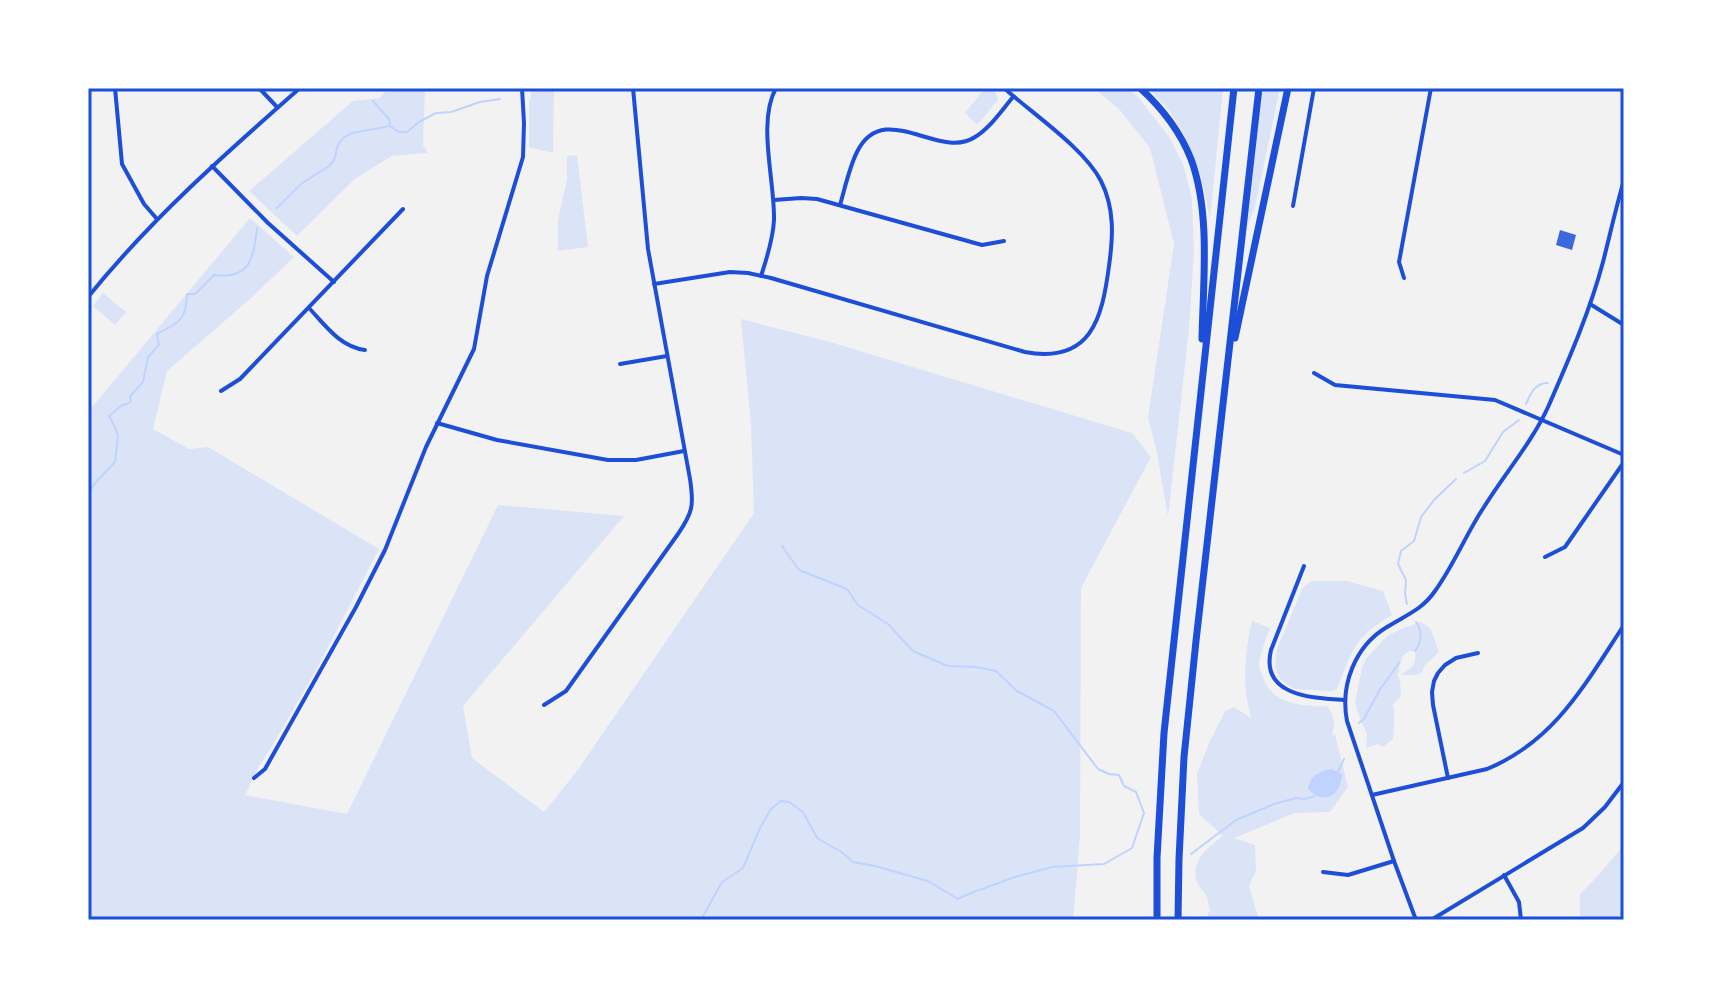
<svg xmlns="http://www.w3.org/2000/svg" width="1712" height="1008" viewBox="0 0 1712 1008" font-family="'IBM Plex Sans',sans-serif">
<rect width="100%" height="100%" fill="#f2f2f2"/>
<g fill="#dbe4f7">
<path d="M388,88H425L423,145L428,153L392,156L356,178L297,236L249,191L353,101L380,98Z"/>
<path d="M531,88H554L553,153L529,147V100L531,97Z"/>
<path d="M985,88H990L996,93L998,100L977,125L965,113Z"/>
<path d="M1094,88H1127L1138,97L1170,138L1184,167L1192,200L1194,252L1189,329L1168,517L1157,453L1148,418L1174,244L1150,148L1119,109Z"/>
<path d="M1148,88H1223L1210,220C1204,182 1193,143 1170,112C1163,103 1155,96 1148,88Z"/>
<path d="M1263,88H1280L1255,207L1247,227Z"/>
<path d="M577,155L588,247L558,251V220L567,179V156Z"/>
<path d="M250,218L294,257L250,299L167,371L153,429L189,449L208,447L379,549L316,670L272,746L259,766L245,795L347,814L498,505L624,516L463,706L472,758L544,812L577,771L754,513L751,426L741,319L830,342L1132,433L1151,457L1081,588L1080,837L1073,920H88V412Z"/>
<path d="M103,293L126,312L115,325L93,306Z"/>
<path d="M1312,581H1347L1383,591L1392,615C1354,637 1352,651 1337,689L1332,691L1294,689L1280,679L1275,667L1277,649L1303,587Z"/>
<path d="M1252,621L1270,628C1267,638 1259,655 1259,665C1259,666 1262,676 1263,677C1270,703 1304,707 1327,706C1335,717 1335,723 1332,736L1335,734L1348,787L1330,812L1295,813L1234,838L1255,845L1256,871L1249,886L1259,920H1205L1210,910C1209,906 1208,901 1207,897C1204,891 1198,886 1196,879C1192,859 1209,846 1223,836L1199,814L1197,773L1210,741L1225,711L1234,707L1251,718C1242,686 1244,654 1252,621Z"/>
<path d="M1417,622C1434,624 1433,639 1439,652L1425,665L1422,672L1416,675H1401C1413,666 1416,667 1415,651H1409C1401,656 1399,662 1399,672L1397,675L1400,680L1401,696L1393,704C1395,711 1394,731 1393,739L1383,747L1378,744L1366,748L1367,734L1359,716L1355,702L1362,668L1366,659L1387,636L1403,628L1413,625Z"/>
<path d="M1624,845V913L1613,918L1612,920H1580V894L1595,879Z"/>
</g>
<path fill="#bfd3fe" d="M1331,769L1342,774C1341,796 1324,806 1308,789C1310,776 1318,772 1331,769Z"/>
<g fill="none" stroke-linecap="round" stroke-linejoin="round">
<g stroke="#bfd3fe" stroke-width="2">
<path d="M373,101L389,119L390,126"/>
<path d="M277,208L301,184L329,166L334,160L338,145L343,138L352,133L390,126L399,132H407L419,122L436,113L451,112L480,102L500,99"/>
<path d="M1526,404C1531,393 1535,383 1548,383"/>
<path d="M1464,473L1485,461L1503,432L1519,420"/>
<path d="M88,493L96,482L115,462L118,436L116,429L109,416L122,405L127,404L131,401L130,396L143,382L148,357L159,345L157,334C178,323 187,320 187,294H195L214,275C250,280 254,258 257,228"/>
<path d="M1407,604L1405,594L1406,580L1398,564L1401,551L1414,541L1421,517L1434,500L1456,479"/>
<path d="M1415,651C1422,641 1423,632 1416,622"/>
<path d="M1359,723L1364,719L1380,689L1400,662"/>
<path d="M1338,772L1344,759"/>
<path d="M1191,854L1236,820L1274,804L1296,798L1305,799L1315,796"/>
<path d="M701,920L722,882L743,868L760,828L771,809L781,801L789,802L803,812L817,838L843,853L853,862L875,866L928,881L958,899L971,893L1015,877L1052,867L1104,864L1132,848L1144,813L1136,792L1124,786L1119,775L1109,774L1098,769L1054,711L1017,691L996,671L976,667L948,666L913,651L888,624L858,605L847,589L799,570L782,546"/>
</g>
</g>
<path fill="#3d67dc" d="M1560,230L1576,235L1572,250L1556,245Z"/>
<g fill="none" stroke-linecap="round" stroke-linejoin="round">
<g stroke="#1d4ed8" stroke-width="4">
<path d="M115,88L122,164L144,204L157,219"/>
<path d="M259,88L277,107"/>
<path d="M1617,88L1624,90"/>
<path d="M212,166L268,223L334,282"/>
<path d="M774,200L801,198L817,199L982,245L1004,241"/>
<path d="M840,205C845,188 849,168 857,152C884,98 939,161 975,137C990,128 1002,110 1013,97"/>
<path d="M1293,206L1314,88"/>
<path d="M761,276C767,258 773,239 774,220C775,181 757,122 776,88"/>
<path d="M1404,278L1399,262L1431,88"/>
<path d="M654,284L730,272L748,273L771,278L1025,352C1091,364 1102,319 1109,266C1113,237 1115,209 1101,181C1084,148 1033,114 1004,88"/>
<path d="M88,297C151,219 225,154 300,88"/>
<path d="M1590,304L1624,325"/>
<path d="M309,308C325,325 340,347 365,350"/>
<path d="M620,364L667,356"/>
<path d="M1314,373L1335,385L1495,400L1624,455"/>
<path d="M221,391L240,379L403,209"/>
<path d="M437,423L497,440L608,460H636L684,451"/>
<path d="M1545,557L1565,547L1624,462"/>
<path d="M1304,566L1271,650C1260,696 1312,698 1344,700"/>
<path d="M544,705L566,691L678,534C693,512 694,505 690,479L648,249L633,88"/>
<path d="M254,778L265,769L356,607L385,550L426,447L474,349L487,276L523,157L524,123L522,88"/>
<path d="M1448,778L1433,705L1432,692L1434,681L1438,673L1445,665L1456,658L1478,653"/>
<path d="M1372,795L1487,769C1555,741 1585,684 1624,625"/>
<path d="M1323,872L1348,875L1394,861"/>
<path d="M1504,875L1519,902L1521,920"/>
<path d="M1416,920L1394,861L1347,721C1340,685 1355,646 1387,627C1406,615 1422,610 1435,591C1454,565 1466,534 1484,507C1505,473 1533,441 1549,405C1569,359 1590,311 1603,262C1610,235 1616,207 1624,180"/>
<path d="M1431,920L1583,828L1605,807L1624,782"/>
</g>
<g stroke="#1d4ed8" stroke-width="7">
<path d="M1140,88C1162,108 1180,131 1191,159C1211,213 1203,283 1202,339"/>
<path d="M1235,338L1288,88"/>
<path d="M1157,920V858L1164,733L1234,88"/>
<path d="M1178,920L1179,859L1184,757L1196,641L1259,88"/>
</g>
</g>
<rect width="1712" height="1008" fill="none" stroke="#ffffff" stroke-width="180"/>
<rect x="90" y="90" width="1532" height="828" fill="none" stroke="#1d4ed8" stroke-width="3"/>
</svg>
